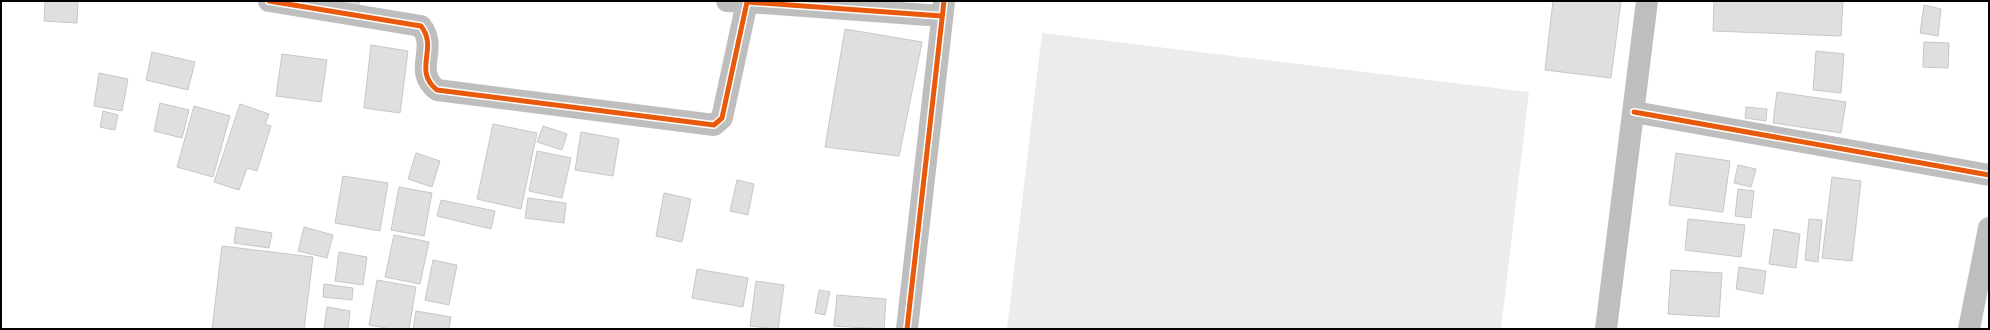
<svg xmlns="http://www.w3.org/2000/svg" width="1990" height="330" viewBox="0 0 1990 330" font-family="'Fira Sans',sans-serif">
<rect width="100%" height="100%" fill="#fff"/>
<path fill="#ececec" d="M1042,33L1529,92L1501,329H1007Z"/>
<g fill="#dfdfdf" stroke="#c7c7c7">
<path d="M45,1H78L77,23L44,21Z"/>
<path d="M331,1H360L357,10Z"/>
<path d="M1553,1H1621L1611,78L1545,70Z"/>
<path d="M1714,1H1843L1841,36L1713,31Z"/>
<path d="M1924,5L1941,9L1938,36L1920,33Z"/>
<path d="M845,29L922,42L899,156L825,147Z"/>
<path d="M1924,42L1949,43L1948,68L1923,67Z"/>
<path d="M371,45L408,51L400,113L364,108Z"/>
<path d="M1816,51L1844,54L1841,93L1813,90Z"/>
<path d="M152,52L195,62L188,90L146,80Z"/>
<path d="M282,54L327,60L321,102L276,96Z"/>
<path d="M99,73L128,79L122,111L94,106Z"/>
<path d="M1777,92L1846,102L1841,133L1773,123Z"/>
<path d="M160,103L189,110L182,138L154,131Z"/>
<path d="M240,104L269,114L265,124L271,126L257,171L247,168L239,190L214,182Z"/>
<path d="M194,106L230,116L213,177L177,167Z"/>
<path d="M1746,107L1767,109L1766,121L1745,118Z"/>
<path d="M103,111L118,115L115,130L100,127Z"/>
<path d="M493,124L537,133L521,209L477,199Z"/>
<path d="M543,126L567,134L562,150L537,142Z"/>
<path d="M581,132L619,139L613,176L575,170Z"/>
<path d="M537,151L571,158L562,198L529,191Z"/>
<path d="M416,153L440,161L432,187L408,179Z"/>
<path d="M1676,153L1730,161L1723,212L1669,205Z"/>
<path d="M1738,165L1756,169L1751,187L1734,183Z"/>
<path d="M343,176L388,183L380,231L335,223Z"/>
<path d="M1832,177L1861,181L1852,261L1822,258Z"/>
<path d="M737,180L754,184L748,215L730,211Z"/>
<path d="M399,187L432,193L424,236L391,230Z"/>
<path d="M1738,189L1754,191L1751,218L1735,216Z"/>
<path d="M664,193L691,199L682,242L656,236Z"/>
<path d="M528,198L566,203L564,223L525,218Z"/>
<path d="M441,200L495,211L491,229L437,216Z"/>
<path d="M1688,219L1745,225L1741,257L1685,250Z"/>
<path d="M1809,219L1822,220L1818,262L1805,260Z"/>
<path d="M236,227L272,233L269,248L234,243Z"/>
<path d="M304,227L333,235L327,258L298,251Z"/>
<path d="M1774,229L1800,234L1796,268L1769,264Z"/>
<path d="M394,235L429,242L420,284L385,277Z"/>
<path d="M222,246L313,257L304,329H212Z"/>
<path d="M339,252L367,257L363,285L335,281Z"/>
<path d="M433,260L457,265L449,305L425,300Z"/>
<path d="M1739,267L1766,271L1763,294L1736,289Z"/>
<path d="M697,269L748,278L743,307L692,298Z"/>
<path d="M1671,270L1722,273L1719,317L1668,314Z"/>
<path d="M377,280L416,287L409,329H391L369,325Z"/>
<path d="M756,281L784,285L778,329L750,326Z"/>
<path d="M324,284L353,288L352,300L323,297Z"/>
<path d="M819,290L830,292L825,315L815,313Z"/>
<path d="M837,295L886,299L884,329L834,326Z"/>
<path d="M327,307L350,311L348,329H324Z"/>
<path d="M416,311L451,317L449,329H413Z"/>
</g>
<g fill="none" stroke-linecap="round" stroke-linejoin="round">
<g stroke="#bebebe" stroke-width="22">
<path d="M269,1L421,26C439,49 412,70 437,90L714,125L722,118L747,2L942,16"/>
<path d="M727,1L747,2"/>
<path d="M1634,112L1989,175"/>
<path d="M907,329L944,2"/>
<path d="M1606,329L1647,1"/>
<path d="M1969,329L1989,228"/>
</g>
<defs>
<g id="cycleway">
<path d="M269,1L421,26C439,49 412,70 437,90L714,125L722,118L747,2L942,16"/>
<path d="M1634,112L1989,175"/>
<path d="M907,329L944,1"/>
</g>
</defs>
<use href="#cycleway" stroke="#fff" stroke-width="8"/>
<use href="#cycleway" stroke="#e8590c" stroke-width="5"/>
</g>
<rect width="1990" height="330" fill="none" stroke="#000000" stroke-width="4"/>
</svg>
